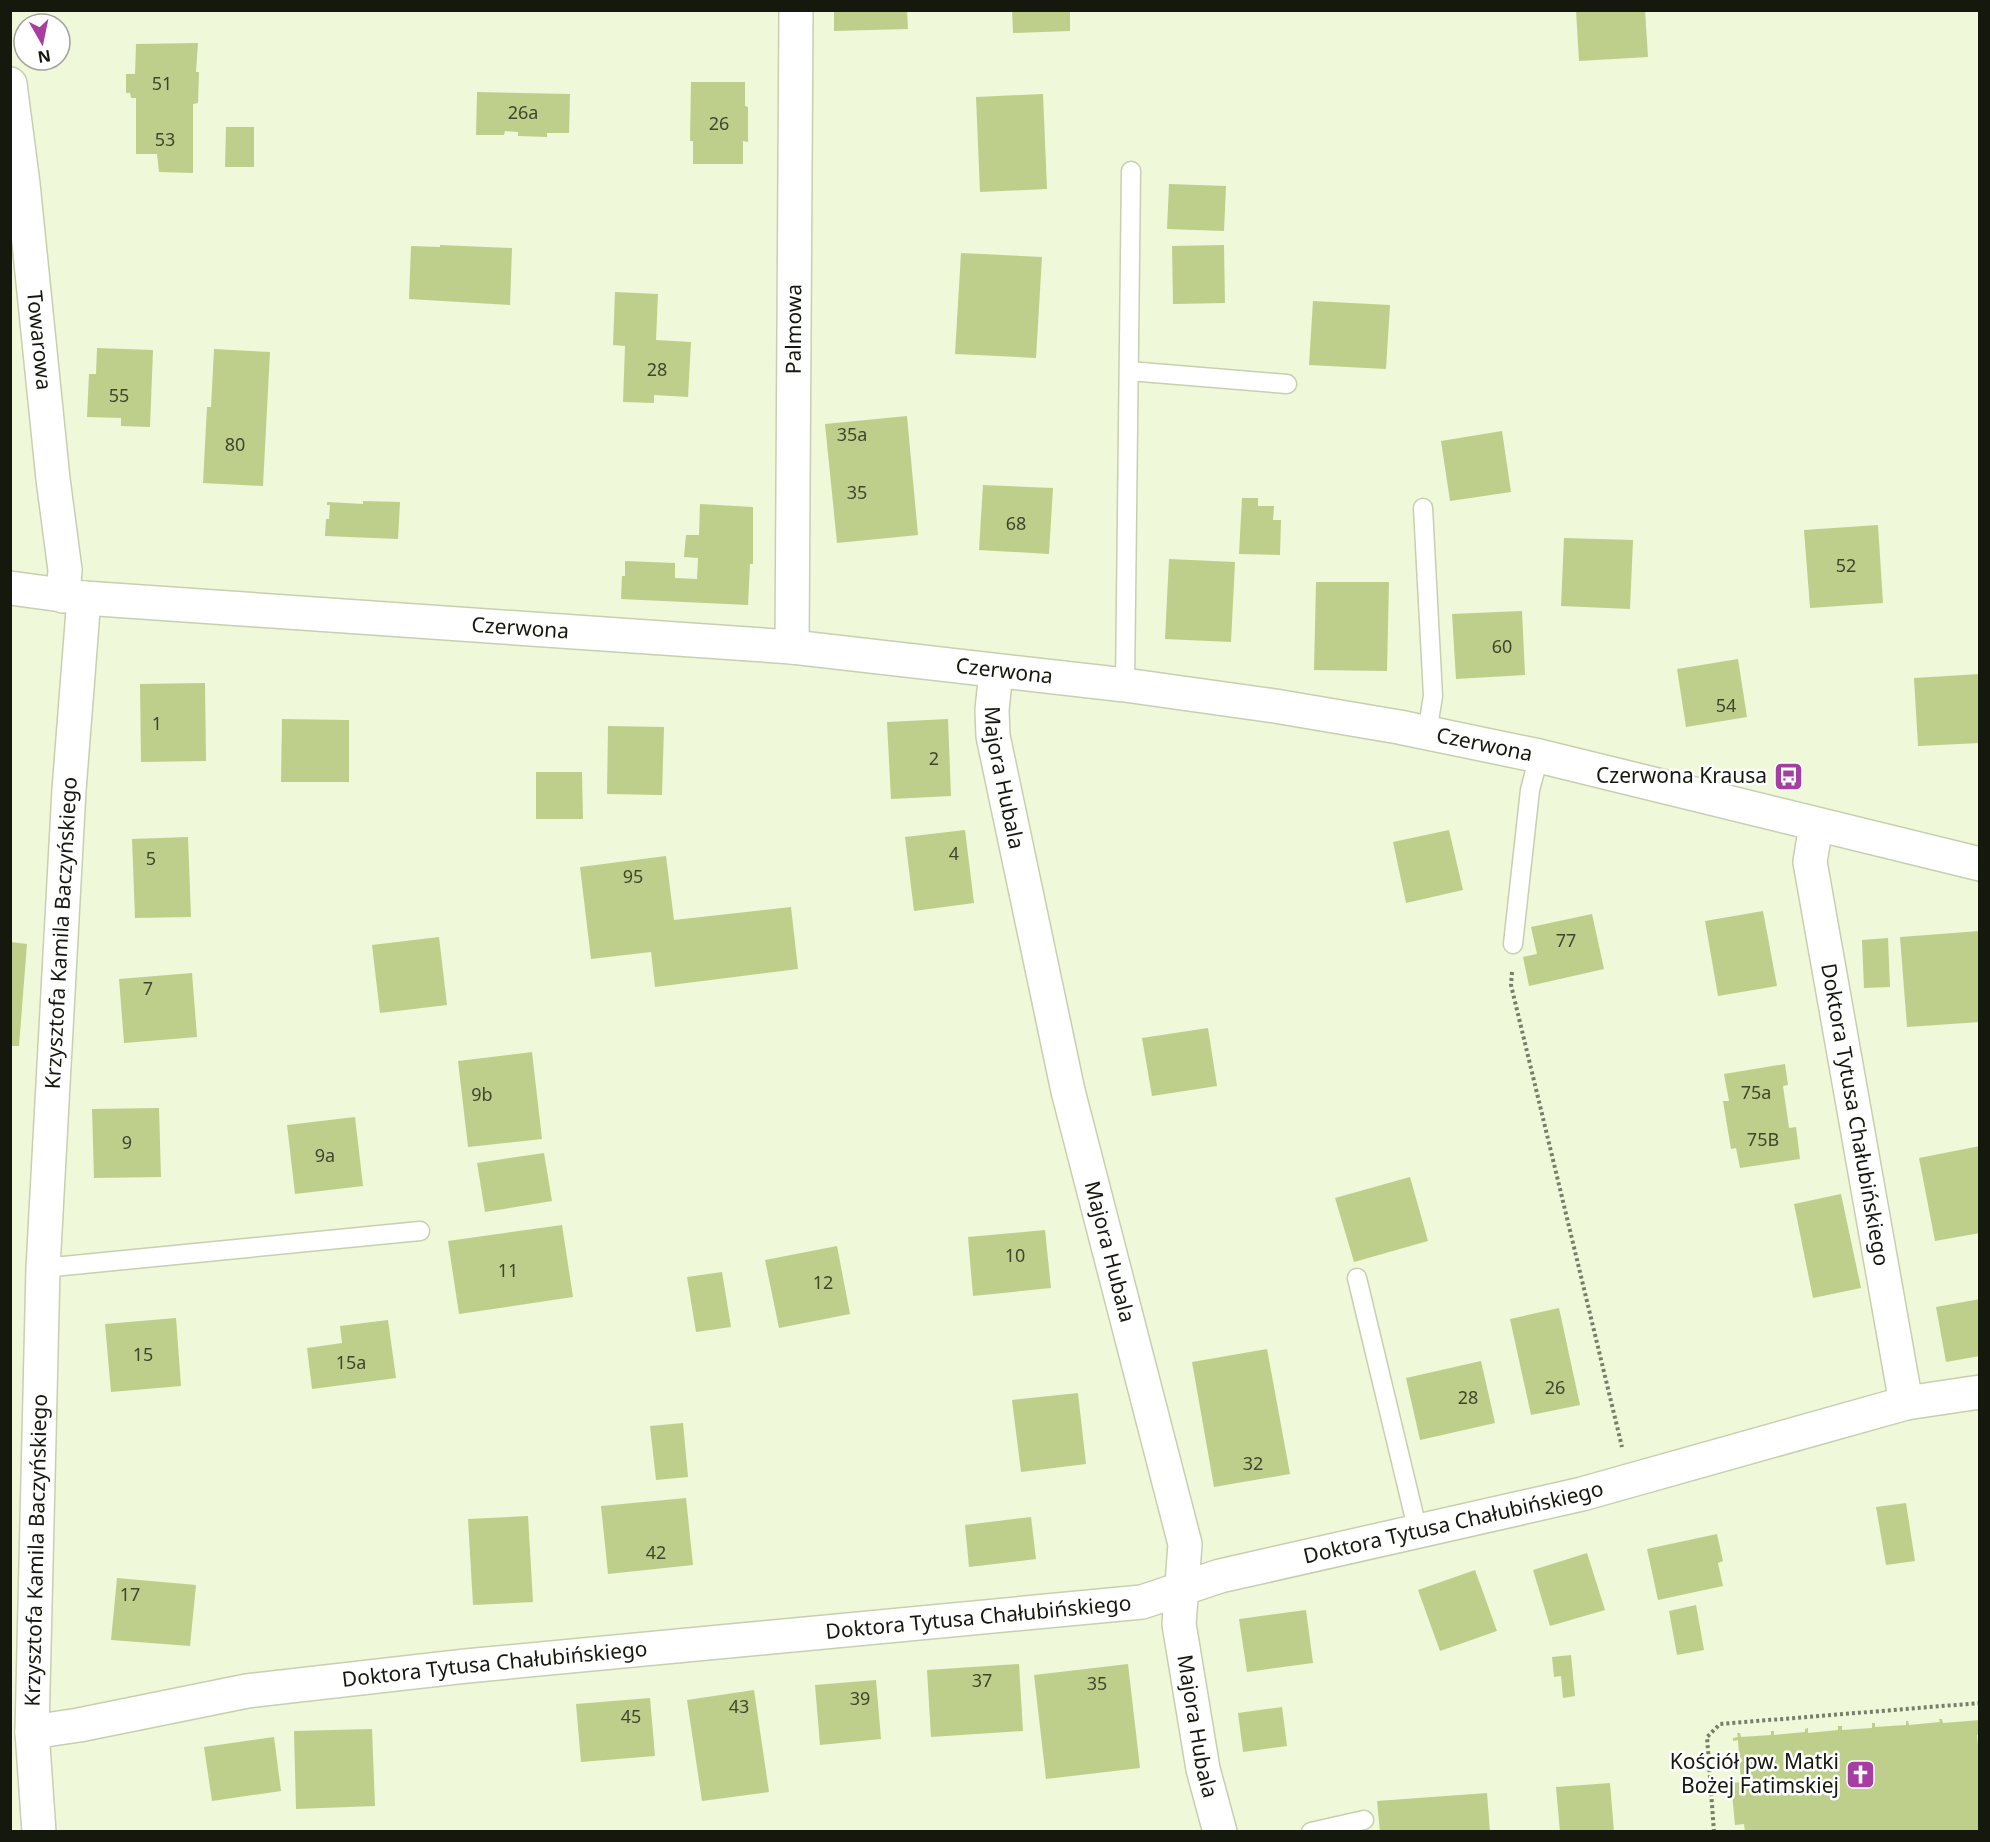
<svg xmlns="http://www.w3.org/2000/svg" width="1990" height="1842" viewBox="0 0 1990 1842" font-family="'Noto Sans',sans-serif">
<rect width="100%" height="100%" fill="#eff8d8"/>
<g fill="#becf8c">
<path d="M834,10H907L908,29L834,31Z"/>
<path d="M1012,10H1070V31L1013,33Z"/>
<path d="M1576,10H1645L1648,57L1579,61Z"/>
<path d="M198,43L196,72H199L198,103L193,104V173L159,172L157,154H136V98H131L130,93H126V74H135L136,44Z"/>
<path d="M691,82H745V106L748,107V142L743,141V164H693V141H690Z"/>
<path d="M477,92L570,94L569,133H547V137L518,136V132L505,131L504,135H476Z"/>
<path d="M1043,94L1047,189L980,192L976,97Z"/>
<path d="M226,127H254V167H225Z"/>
<path d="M1169,184L1226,186L1224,231L1167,229Z"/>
<path d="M440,245L512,248L510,305L409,299L411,246L440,247Z"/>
<path d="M1224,245L1225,303L1173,304L1172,246Z"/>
<path d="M961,253L1042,257L1036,358L955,354Z"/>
<path d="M615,292L658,294L656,340L691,342L688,397L654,395V403L623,402L625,346L613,345Z"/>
<path d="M1313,301L1390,305L1386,369L1309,365Z"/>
<path d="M97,348L153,350L150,427L121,426V418L87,417L89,374H96Z"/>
<path d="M214,349L270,352L263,486L203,483L207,407H211Z"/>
<path d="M907,416L918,535L837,543L825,424Z"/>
<path d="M1502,431L1511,492L1450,501L1441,441Z"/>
<path d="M983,485L1053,488L1049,554L979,550Z"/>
<path d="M1242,498H1258V506H1274L1273,520H1281L1280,555L1239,554Z"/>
<path d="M363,501L400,502L398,539L325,536L326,519H329L330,505H327V502L363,504Z"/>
<path d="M700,504L753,507V564H750L748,605L621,599L622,576H625V561L675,563V578L697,579L698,558L684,557L686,535H699Z"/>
<path d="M1878,525L1883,603L1810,608L1804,530Z"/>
<path d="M1564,538L1633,540L1630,609L1561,606Z"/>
<path d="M1169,559L1235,562L1231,642L1165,639Z"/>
<path d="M1316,582H1389L1387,671L1314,670Z"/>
<path d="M1522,611L1525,675L1456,679L1452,614Z"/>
<path d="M1738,659L1747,717L1686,727L1677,669Z"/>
<path d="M1980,674V743L1918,746L1914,678Z"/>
<path d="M205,683L206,761L141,762L140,684Z"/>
<path d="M282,719L349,720V782H281Z"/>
<path d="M948,719L951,796L891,799L887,722Z"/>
<path d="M608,726L664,727L662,795L607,794Z"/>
<path d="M536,772H582L583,819H536Z"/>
<path d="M965,830L974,903L914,911L905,837Z"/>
<path d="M1449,830L1463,890L1406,903L1393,842Z"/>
<path d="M188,837L191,917L135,918L132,839Z"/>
<path d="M666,856L674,920L791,907L798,969L655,987L651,952L591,959L580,867Z"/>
<path d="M1763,911L1777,986L1718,996L1705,921Z"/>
<path d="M1592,914L1604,969L1529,986L1523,957L1537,954L1531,927Z"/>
<path d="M1980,931V1022L1907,1027L1900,937Z"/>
<path d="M439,937L447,1005L380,1013L372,945Z"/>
<path d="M1888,938L1890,987L1864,988L1862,940Z"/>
<path d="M10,942L27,944L19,1046H10Z"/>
<path d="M192,973L197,1037L124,1043L119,979Z"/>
<path d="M1208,1028L1217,1086L1152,1096L1142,1038Z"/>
<path d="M532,1052L542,1139L468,1147L458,1061Z"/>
<path d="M1785,1064L1788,1085L1783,1086L1789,1128L1796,1127L1800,1159L1740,1168L1736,1148L1731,1149L1723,1101H1729L1724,1074Z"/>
<path d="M159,1108L161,1177L94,1178L92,1109Z"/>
<path d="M355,1117L363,1186L295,1194L287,1125Z"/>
<path d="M1980,1146V1233L1935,1241L1919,1158Z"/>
<path d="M544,1153L552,1201L485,1212L477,1163Z"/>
<path d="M1410,1177L1428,1241L1354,1262L1335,1198Z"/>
<path d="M1841,1194L1861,1288L1813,1298L1794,1204Z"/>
<path d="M562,1225L573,1297L459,1314L448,1241Z"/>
<path d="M1045,1230L1051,1288L973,1296L968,1237Z"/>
<path d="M837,1246L850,1314L779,1328L765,1260Z"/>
<path d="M722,1272L731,1327L696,1332L687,1277Z"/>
<path d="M1980,1299V1356L1946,1362L1936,1307Z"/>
<path d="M1559,1308L1580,1405L1531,1415L1510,1319Z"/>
<path d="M176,1318L181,1386L111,1392L105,1324Z"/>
<path d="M388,1320L396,1378L312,1389L307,1348L342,1343L340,1326Z"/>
<path d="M1267,1349L1290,1474L1214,1487L1192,1362Z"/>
<path d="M1481,1361L1495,1423L1420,1440L1406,1378Z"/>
<path d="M1078,1393L1086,1464L1021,1472L1012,1400Z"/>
<path d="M683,1423L688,1477L656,1480L650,1426Z"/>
<path d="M686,1498L693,1565L608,1574L601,1506Z"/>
<path d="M1906,1503L1915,1561L1886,1565L1876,1507Z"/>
<path d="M528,1516L533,1602L473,1605L468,1519Z"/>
<path d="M1031,1517L1036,1559L969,1567L965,1525Z"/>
<path d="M1717,1534L1723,1561L1718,1563L1723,1586L1658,1600L1647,1549Z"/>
<path d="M1587,1553L1605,1610L1550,1626L1533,1570Z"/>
<path d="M1475,1570L1497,1631L1440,1651L1418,1590Z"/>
<path d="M117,1578L196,1585L190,1646L111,1640Z"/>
<path d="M1696,1605L1704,1650L1677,1655L1669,1611Z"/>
<path d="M1306,1610L1313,1663L1247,1672L1239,1619Z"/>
<path d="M1571,1655L1575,1696L1563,1698L1561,1676L1554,1677L1552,1657Z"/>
<path d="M1019,1664L1023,1731L931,1737L927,1670Z"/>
<path d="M1128,1664L1140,1768L1046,1779L1034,1675Z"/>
<path d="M876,1680L881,1739L820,1745L815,1685Z"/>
<path d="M754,1690L769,1792L702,1801L687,1700Z"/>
<path d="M650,1698L655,1756L581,1762L576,1704Z"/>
<path d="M1282,1707L1287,1746L1243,1752L1238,1713Z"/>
<path d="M1939,1719H1942L1943,1723L1980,1720V1734L1977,1735L1980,1767V1832H1745L1744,1824L1735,1825L1731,1783L1741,1782L1738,1740L1733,1741V1738L1738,1737L1737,1733H1740L1741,1737L1771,1735V1731H1774V1735L1805,1732V1729L1808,1728V1733L1838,1730V1726H1842V1730L1872,1728V1723H1875V1727L1906,1725V1721H1908L1909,1725L1940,1722Z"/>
<path d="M372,1729L375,1806L296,1809L294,1731Z"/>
<path d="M274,1737L281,1791L212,1801L204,1747Z"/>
<path d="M1610,1783L1614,1832H1560L1556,1787Z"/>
<path d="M1487,1793L1490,1832H1380L1377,1801Z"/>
</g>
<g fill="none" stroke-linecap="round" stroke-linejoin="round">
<defs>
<g id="service">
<path d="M1129,371L1287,384"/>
<path d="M1423,508L1433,696L1427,733"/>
<path d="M1125,685L1131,171"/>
<path d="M1513,944L1530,790L1539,756"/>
<path d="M43,1268L420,1231"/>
<path d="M1357,1278L1418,1532"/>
<path d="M1311,1832L1364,1820"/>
</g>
<g id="minor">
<path id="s1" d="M10,84L23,184L53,479L65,570L63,596"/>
<path id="s2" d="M792,647L796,10"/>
<path id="s3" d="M996,671L992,710L993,736L1068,1091L1185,1544L1179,1624L1203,1769L1220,1832"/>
<path id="s4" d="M1816,825L1810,862L1906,1403"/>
<path id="s5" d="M32,1732L79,1725L247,1691L466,1666L1142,1602L1220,1576L1582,1494L1906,1403L1980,1392"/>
<path id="s6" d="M39,1832L32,1732L43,1268L69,790L84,598"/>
</g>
<g id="tertiary">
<path id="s7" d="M10,588L84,598L792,647L1125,685L1275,706L1399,727L1539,756L1980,864"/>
</g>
</defs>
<use href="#service" stroke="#c7cfb1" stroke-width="21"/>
<use href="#minor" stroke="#c7cfb1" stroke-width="36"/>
<use href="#tertiary" stroke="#c7cfb1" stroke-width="36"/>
<g stroke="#787e69" stroke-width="4" stroke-dasharray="3 3" stroke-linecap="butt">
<path d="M1512,972L1511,985L1622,1447"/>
<path d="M1714,1832L1707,1737L1720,1724L1980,1703"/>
</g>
<use href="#service" stroke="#fff" stroke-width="18"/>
<use href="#minor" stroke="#fff" stroke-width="33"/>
<use href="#tertiary" stroke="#fff" stroke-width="33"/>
</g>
<defs>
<symbol id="bus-square" viewBox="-11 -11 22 22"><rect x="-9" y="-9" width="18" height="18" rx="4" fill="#a63da0" stroke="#fff"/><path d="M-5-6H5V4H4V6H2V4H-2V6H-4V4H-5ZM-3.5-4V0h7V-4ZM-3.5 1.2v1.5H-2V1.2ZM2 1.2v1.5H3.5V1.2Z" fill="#fff"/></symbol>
<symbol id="church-square" viewBox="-11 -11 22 22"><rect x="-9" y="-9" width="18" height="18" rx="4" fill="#a63da0" stroke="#fff"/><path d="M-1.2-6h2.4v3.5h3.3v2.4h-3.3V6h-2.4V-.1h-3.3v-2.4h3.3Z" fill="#fff"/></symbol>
</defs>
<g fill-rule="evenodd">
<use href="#bus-square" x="1772" y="760" width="33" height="33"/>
<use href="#church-square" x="1844" y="1758" width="33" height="33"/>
</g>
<g text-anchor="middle" stroke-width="5" stroke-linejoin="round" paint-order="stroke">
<g font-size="18" fill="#3f462d">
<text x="162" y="90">51</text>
<text x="523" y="119">26a</text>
<text x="719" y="130">26</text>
<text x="165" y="146">53</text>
<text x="657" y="376">28</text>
<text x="119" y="402">55</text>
<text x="852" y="441">35a</text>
<text x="235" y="451">80</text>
<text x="857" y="499">35</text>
<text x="1016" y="530">68</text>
<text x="1846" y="572">52</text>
<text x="1502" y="653">60</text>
<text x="1726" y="712">54</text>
<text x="157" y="730">1</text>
<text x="934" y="765">2</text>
<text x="954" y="860">4</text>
<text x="151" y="865">5</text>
<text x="633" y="883">95</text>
<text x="1566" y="947">77</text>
<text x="148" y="995">7</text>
<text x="1756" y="1099">75a</text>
<text x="482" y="1101">9b</text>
<text x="1763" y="1146">75B</text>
<text x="127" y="1149">9</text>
<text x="325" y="1162">9a</text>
<text x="1015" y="1262">10</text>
<text x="508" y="1277">11</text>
<text x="823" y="1289">12</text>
<text x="143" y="1361">15</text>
<text x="351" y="1369">15a</text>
<text x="1555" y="1394">26</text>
<text x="1468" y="1404">28</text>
<text x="1253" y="1470">32</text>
<text x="656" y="1559">42</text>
<text x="130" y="1601">17</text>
<text x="982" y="1687">37</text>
<text x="1097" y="1690">35</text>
<text x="860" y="1705">39</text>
<text x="739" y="1713">43</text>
<text x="631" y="1723">45</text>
</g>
<g font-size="21" fill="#15180d" stroke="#fff">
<text dy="7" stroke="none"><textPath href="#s2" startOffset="318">Palmowa</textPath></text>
<text dy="7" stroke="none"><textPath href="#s1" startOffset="258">Towarowa</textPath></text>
<text dy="7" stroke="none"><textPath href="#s7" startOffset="512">Czerwona</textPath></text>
<text dy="7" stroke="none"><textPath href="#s7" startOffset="998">Czerwona</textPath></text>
<text dy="7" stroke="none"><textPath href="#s7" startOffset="1484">Czerwona</textPath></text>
<text dy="7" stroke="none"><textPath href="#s3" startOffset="108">Majora Hubala</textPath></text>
<text dy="7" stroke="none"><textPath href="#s6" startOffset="900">Krzysztofa Kamila Baczyńskiego</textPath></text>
<text dy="7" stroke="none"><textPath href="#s4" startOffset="294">Doktora Tytusa Chałubińskiego</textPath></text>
<text dy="7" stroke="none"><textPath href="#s3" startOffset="594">Majora Hubala</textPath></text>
<text dy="7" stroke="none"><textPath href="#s5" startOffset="1440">Doktora Tytusa Chałubińskiego</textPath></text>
<text dy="7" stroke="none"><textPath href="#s6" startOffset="282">Krzysztofa Kamila Baczyńskiego</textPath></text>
<text dy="7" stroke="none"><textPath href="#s5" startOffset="954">Doktora Tytusa Chałubińskiego</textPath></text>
<text dy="7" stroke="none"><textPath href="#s5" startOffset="468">Doktora Tytusa Chałubińskiego</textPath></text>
<text dy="7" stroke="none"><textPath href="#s3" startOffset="1080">Majora Hubala</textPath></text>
</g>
<g font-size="21" fill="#15180d" stroke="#fff" text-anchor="end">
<text x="1767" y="783">Czerwona Krausa</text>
<text x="1839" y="1769">Kościół pw. Matki<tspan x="1839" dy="24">Bożej Fatimskiej</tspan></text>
</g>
</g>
<rect width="1990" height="1842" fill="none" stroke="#15180d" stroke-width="24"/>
<g transform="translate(42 42) rotate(171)"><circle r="28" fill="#ffffff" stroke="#a1a39e" stroke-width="1.5"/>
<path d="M0-4.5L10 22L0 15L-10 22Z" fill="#a63da0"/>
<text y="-9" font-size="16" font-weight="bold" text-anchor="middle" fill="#15180d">N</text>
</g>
</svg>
